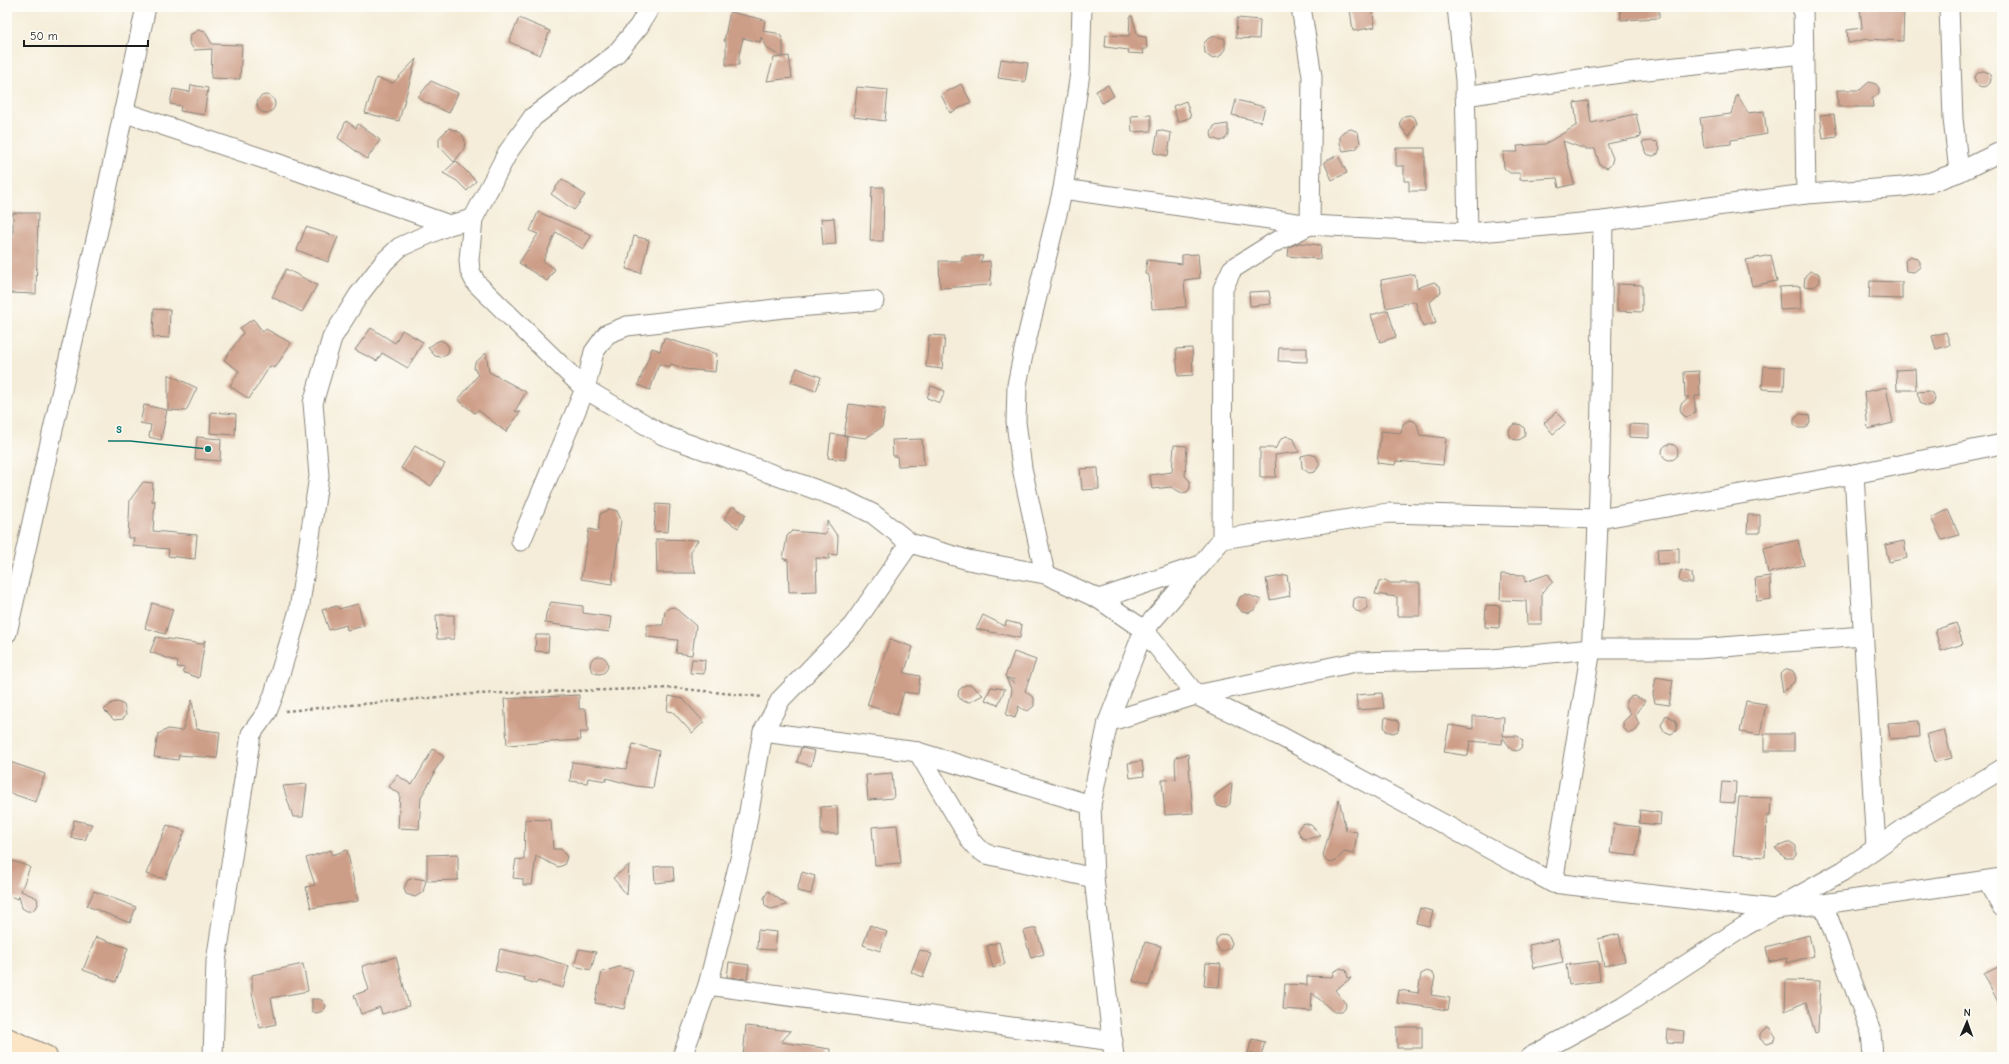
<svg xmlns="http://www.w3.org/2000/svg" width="2009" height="1064" viewBox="0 0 2009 1064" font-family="'Comic Neue',sans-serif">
<rect width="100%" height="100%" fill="#fdfcf7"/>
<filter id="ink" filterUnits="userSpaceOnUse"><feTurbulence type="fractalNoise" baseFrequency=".025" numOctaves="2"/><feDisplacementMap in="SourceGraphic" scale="8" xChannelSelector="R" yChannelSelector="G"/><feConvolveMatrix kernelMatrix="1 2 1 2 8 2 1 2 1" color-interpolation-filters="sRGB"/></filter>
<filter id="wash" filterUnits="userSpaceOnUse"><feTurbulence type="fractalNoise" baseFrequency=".012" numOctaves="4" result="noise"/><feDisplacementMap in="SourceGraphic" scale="16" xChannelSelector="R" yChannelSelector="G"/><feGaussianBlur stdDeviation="0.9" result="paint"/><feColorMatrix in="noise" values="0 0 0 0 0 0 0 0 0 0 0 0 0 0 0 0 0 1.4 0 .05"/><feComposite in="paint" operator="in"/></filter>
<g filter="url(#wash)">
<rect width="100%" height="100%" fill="#f5edd9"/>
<g id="blocks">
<g fill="#cd9e87">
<path d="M1368,7H1372L1375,27L1353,31L1350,9Z"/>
<path d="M1620,7H1659V18L1621,20Z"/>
<path d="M1860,7H1904L1903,41L1867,39L1848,43L1847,30L1862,28Z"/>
<path d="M730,12L765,20L763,31L776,33L781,36L783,41V57L789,56L792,78L767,81L774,58L782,57L768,49L761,37L760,42L743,38L739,55V65H726V41H724Z"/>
<path d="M1130,16H1132L1138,36L1146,37L1147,49H1142L1144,54L1128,53L1129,50L1105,47L1106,35L1129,36Z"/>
<path d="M519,18L550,31L540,55L509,42Z"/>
<path d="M1237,18L1260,20L1259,39L1236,38Z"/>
<path d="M198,30L205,32L212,44L242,45L240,79L211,78L212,49L194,50L189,42L190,35Z"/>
<path d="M1216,36L1225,39V49L1219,57L1211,58L1205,53L1204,43L1209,38Z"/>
<path d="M416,59L399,121L365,113L376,78L393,83Z"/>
<path d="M1001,59L1028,63L1025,82L998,78Z"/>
<circle cx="1983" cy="79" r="8"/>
<path d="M431,81L458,93L449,113L425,102L418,97Z"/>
<path d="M1869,82L1876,84L1879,88V93L1872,99L1873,107H1838L1837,90H1860Z"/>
<path d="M961,84L971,102L950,113L941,95Z"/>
<path d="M191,85L208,88L204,115L180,111L181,106L170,104L173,89L190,92Z"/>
<path d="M1108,85L1114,96L1102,103L1096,91Z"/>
<path d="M857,87L888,90L885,121L854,117Z"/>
<path d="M1737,94L1748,113L1764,111L1767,134L1731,140V144L1704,147L1700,118L1731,114Z"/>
<circle cx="266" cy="104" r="9"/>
<path d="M1236,100L1265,107L1261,122L1232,115Z"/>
<path d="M1186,101L1191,117L1178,122L1173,106Z"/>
<path d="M1588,101L1591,123L1636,114L1641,137L1607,144L1613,158L1611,165L1607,168L1600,165L1595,149H1585L1563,141L1574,184L1559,188L1557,178L1520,180V173H1510L1504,168L1503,152H1518L1517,146L1545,144L1577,125L1574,103Z"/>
<path d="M1834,114L1837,137L1823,139L1820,115Z"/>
<path d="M1151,115V131L1132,132L1131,116Z"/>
<path d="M1410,115L1415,118L1417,123L1409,137L1401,127L1400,122L1404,116Z"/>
<path d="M346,121L356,128L358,124L380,140L367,159L338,138Z"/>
<path d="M1228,124V135L1225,139L1220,141L1212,138L1211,133L1214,126Z"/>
<path d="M449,128L461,133L465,140L464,149L454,162L439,146V138Z"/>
<path d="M1351,129L1358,132L1360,143L1356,149L1343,151L1340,143V136L1344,131Z"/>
<path d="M1158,130L1171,133L1168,156L1154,153Z"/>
<path d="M1652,141L1657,142L1660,149L1658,154L1653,156L1646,154L1642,142Z"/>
<path d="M1396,148H1425V191H1409V181H1404V166H1396Z"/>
<path d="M1338,155L1347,173L1332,180L1324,162Z"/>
<path d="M456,161L476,181L467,191L457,181L443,173Z"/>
<path d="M562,179L585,195L574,210L551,194Z"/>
<path d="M872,187H884L883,241H870Z"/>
<path d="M538,212L592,235L583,249L556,232L543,261L555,269L547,281L519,263L538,234L530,231Z"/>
<path d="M13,213H38L36,294L9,293L10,270L7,269V235H13Z"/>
<path d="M834,218L836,244L823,245L821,219Z"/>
<path d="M306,227L338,237L328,262L297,250Z"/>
<path d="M634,236L649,240L641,273L626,269Z"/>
<path d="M1299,243L1321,245L1320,259L1288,256L1289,247Z"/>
<path d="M1198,254L1200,278L1184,280L1186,307L1152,309L1149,275L1145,274L1147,260L1182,264V255Z"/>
<path d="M1771,255L1777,281L1752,286L1746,260Z"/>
<path d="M962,256H983L980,262L990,261L991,285L940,288L939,261H962Z"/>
<path d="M1910,256L1917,258L1920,262V267L1914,272L1906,271L1905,261Z"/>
<path d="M286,269L317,285L302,312L272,297Z"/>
<path d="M1810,271L1818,273L1820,277V282L1814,287L1804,286L1805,276Z"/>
<path d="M1415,274L1417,288L1434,282L1440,286L1441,292L1430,302L1436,323L1423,327L1415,301L1386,308L1381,280Z"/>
<path d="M1870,281L1902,282V299L1869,298Z"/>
<path d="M1617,284L1642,285V312L1617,311Z"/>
<path d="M1800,286L1801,309L1780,310L1779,287Z"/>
<path d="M1269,291L1271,304L1250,306L1249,292Z"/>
<path d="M154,309L170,310L169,338L153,337Z"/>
<path d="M1388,310L1396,337L1380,342L1371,315Z"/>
<path d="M253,319L263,332L266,329L291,343L275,368L270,366L249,399L230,386L239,371L224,360L243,333L240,328Z"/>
<path d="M371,328L395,343L402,330L423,342L408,368L382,353L377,361L355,350Z"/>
<path d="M1946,332L1950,345L1936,349L1932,336Z"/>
<path d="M929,335L945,336L942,369L926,367Z"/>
<path d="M664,338L717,354L715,372L685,369L671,364L669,367L659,364L650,390L638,385L652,348L660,351Z"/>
<path d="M441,340L446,343L449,348L448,353L441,357L435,356L428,348L436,342Z"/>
<path d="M1192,348L1193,375L1178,376L1176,349Z"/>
<path d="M1279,348H1307V362L1278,361Z"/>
<path d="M486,353L489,372L526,392L515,411L520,412L506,432L478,410L475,413L458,400L478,375L474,368L475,363Z"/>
<path d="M1764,366L1785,367L1784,390L1762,389Z"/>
<path d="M797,368L821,377L816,391L791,382Z"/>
<path d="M1915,369L1916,390H1897L1896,370Z"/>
<path d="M1699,371L1700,396H1695V412L1691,416L1686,417L1682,414L1680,409L1681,404L1689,397H1685L1684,372Z"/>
<path d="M168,374L197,388L186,411L168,410Z"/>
<path d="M931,386L945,391L940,403L927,398Z"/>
<path d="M1886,387L1893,423L1868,429L1864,392Z"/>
<path d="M1928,391L1932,393L1935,399L1933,404L1928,406L1921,404L1917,392Z"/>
<path d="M849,404L885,409L882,427L866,438L844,435Z"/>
<path d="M144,405L167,410L161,440L149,437L151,425L140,423Z"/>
<path d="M211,412L236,414L235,435L210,433Z"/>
<path d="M1556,412L1566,423L1553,434L1544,423Z"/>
<path d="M1800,414L1809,415L1810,422L1806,428H1798L1794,424V419Z"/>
<path d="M1409,420L1414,421L1417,424L1420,435L1446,438L1443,465L1396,461L1395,465L1377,463L1381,431L1401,433L1403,424Z"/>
<path d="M1629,424L1649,425V438L1629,437Z"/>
<circle cx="1517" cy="432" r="8"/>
<path d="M831,434L847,436L845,460L828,458Z"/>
<path d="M1286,436L1294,439L1299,452L1275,455L1276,477H1260V448H1275V449L1281,439Z"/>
<path d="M197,437L221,439L220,461L195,459Z"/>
<path d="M922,439L924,465L898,466L897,456H893L892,440Z"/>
<circle cx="1670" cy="452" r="8"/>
<path d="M1174,445L1187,446L1185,476L1190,481V488L1187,492L1182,493L1171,487L1152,489L1150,475L1172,472Z"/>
<path d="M415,446L445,464L431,486L401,468Z"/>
<path d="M1310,454L1316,456L1320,464L1315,472L1309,473L1302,468L1301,456Z"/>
<path d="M1098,468L1099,489L1082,490L1080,469Z"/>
<path d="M143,482L153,483L152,502L155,500L153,531L197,535L195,559L168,556L169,549L133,546L134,538H128L130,500Z"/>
<path d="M656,504L670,505L668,532L654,531Z"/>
<path d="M733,506L746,515L738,528L724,519Z"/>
<path d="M610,509L617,511L621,520L612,584L581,579L589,529L598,531L600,514Z"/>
<path d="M1948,510L1959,535L1942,540L1931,518Z"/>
<path d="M1748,515H1760V533H1747Z"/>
<path d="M827,521L838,537L837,555L829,554V559L816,558L817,591L789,592L788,560L783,559L787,536L792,531L826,534Z"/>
<path d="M656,539L698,540L691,550V560L696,573H657Z"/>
<path d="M1798,540L1804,565L1768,573L1763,548Z"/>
<path d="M1904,541L1907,558L1889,562L1885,545Z"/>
<path d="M1679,548V563L1657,564L1658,549Z"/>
<path d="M1681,570L1692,573L1693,583H1682L1679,579Z"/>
<path d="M1501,574L1525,575V582L1548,574L1553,582L1542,592V624H1527L1526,601L1500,600Z"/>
<path d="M1287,575L1290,596L1270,600L1266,579Z"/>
<path d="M1770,576L1771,599L1757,601L1755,578Z"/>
<path d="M1385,580L1390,583H1420V616H1397V597L1375,594L1379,582Z"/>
<path d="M1246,594L1261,600L1254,610L1248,613L1242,612L1237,605L1240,597Z"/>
<path d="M1358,597L1367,598V608L1361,612L1356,611L1353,607L1354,599Z"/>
<path d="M551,602L583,606V613L611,617L609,632L545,623L546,614Z"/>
<path d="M152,603L173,609L165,634L145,628Z"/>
<path d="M358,604L364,626L347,630L346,625L329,630L322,610L337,606L339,609Z"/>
<path d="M1486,605L1500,606L1499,628L1485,627Z"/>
<path d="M674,607L696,626L692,655L676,653L678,640L647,637V625H663L665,611L669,608Z"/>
<path d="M436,615H454V639H437Z"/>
<path d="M983,615L1005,626L1006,621L1022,625L1020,638L976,629Z"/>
<path d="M1956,623L1963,644L1941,651L1935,630Z"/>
<path d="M536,635H549L548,652L535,651Z"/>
<path d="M156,637L202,644L205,640L199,678L182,672L185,668L177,667L178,662L150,652Z"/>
<path d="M890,639L913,647L904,673L920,676L918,694L904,692L897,715L867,705Z"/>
<path d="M1014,652L1036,660L1025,691L1034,698V706L1028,711L1022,709L1019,706L1015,718L1006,715L1012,691L1006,678L1014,683L1015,680L1005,677Z"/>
<circle cx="599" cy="665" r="9"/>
<path d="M692,659L705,660L704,674L690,673Z"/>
<path d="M1788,669L1793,671L1796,678L1794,682L1783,692L1780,675L1784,671Z"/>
<path d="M1656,677L1673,680L1669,705L1655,703L1653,694Z"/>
<path d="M965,685H971L983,695L970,702L962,701L958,696L959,690Z"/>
<path d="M991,687L1005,689L998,705L985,700Z"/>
<path d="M1382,693L1384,708L1358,710L1356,695Z"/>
<path d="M579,695V709H586L588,732H580L581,740L507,745L504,699Z"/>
<path d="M669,696L683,699L704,722L692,733L673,712L667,711Z"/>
<path d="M1634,696L1645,701L1635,715L1639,724L1638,728L1634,732L1629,733L1623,728V722L1631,714L1626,706V701L1630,697Z"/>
<path d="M192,700L196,729L220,732L217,758L179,755L178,760L154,757L158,734L168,729L182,731Z"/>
<path d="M1746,701L1766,704L1760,735L1740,732Z"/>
<path d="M118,702L124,705L126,714L123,719L114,720L104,710L112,703Z"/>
<path d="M1666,715L1675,720L1677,724L1676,731L1671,734L1664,731L1661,725Z"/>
<path d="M1473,716L1504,717L1503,736H1518L1523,741L1521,748L1517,751L1512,750L1503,738L1502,744L1470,741L1468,756L1444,752L1449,725L1473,729Z"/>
<path d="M1385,717L1397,720L1399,724L1398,731L1393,733L1386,731L1384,726Z"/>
<path d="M1918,721L1919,737L1890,739L1888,723Z"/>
<path d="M1944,730L1952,758L1935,762L1927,734Z"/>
<rect x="1764" y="734" width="30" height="17"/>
<path d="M633,744L659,751L653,788L636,786L606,778V781L588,778L587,783L570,781L572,762L626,769Z"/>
<path d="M801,748L815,751L811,766L797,762Z"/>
<path d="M433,749L444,757L433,773H435L421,797L419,829L398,828L400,794L389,787L397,775L412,785Z"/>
<path d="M1188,754L1193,813L1165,815L1162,780L1176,779L1175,762L1176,757Z"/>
<path d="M7,761L45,774L36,802L7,792Z"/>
<path d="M1142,761L1144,776L1130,778L1128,763Z"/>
<path d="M892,773L894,798L868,800L866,775Z"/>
<path d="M1722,781L1736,782L1735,803L1720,802Z"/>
<path d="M1232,783L1230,804L1226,807L1218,806L1214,798L1217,794Z"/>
<path d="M307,784L303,817H293L283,786Z"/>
<path d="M1739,797L1771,798L1770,816H1767L1765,857L1733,855Z"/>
<path d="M1339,799L1346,830L1357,832L1354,854L1344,852L1336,861L1331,863L1326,861L1323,855Z"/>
<path d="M837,806L838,834H821V807Z"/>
<path d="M1640,810L1661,813L1660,825L1639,823Z"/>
<path d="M525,819L551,820L553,849H561L567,857L564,865L558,867L536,856L532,885H523V879L513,878L516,859L524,860Z"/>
<path d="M74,820L92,824L85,840L71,838Z"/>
<path d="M1304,823L1311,825L1321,836L1306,839L1302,838L1298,831L1300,826Z"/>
<path d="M1614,824L1640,827L1636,856L1610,853Z"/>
<path d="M167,825L185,831L165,879L146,874Z"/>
<path d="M897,825L901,863L875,865L872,827Z"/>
<path d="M1787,843H1792L1796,846V854L1793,858H1785L1775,848Z"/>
<path d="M331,850L332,855L347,850L358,901L311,908L306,887L315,885L306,858Z"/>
<path d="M458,854V880L427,881V855Z"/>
<path d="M7,859L30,867L21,891L37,898L38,905L32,911H27L22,908L19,896L18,899L7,895Z"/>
<path d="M629,865L627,895L613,878Z"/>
<path d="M663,866H673L674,881L655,883L654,867Z"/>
<path d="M802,872L815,876L811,894L797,891Z"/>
<path d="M414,878L426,880L423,892L415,897L406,894L404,888L408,880Z"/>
<path d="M94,891L136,907L130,923L87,906Z"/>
<path d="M768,891L787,905L771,909L765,906L764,898Z"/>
<path d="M1420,908L1433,911L1429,926L1416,923Z"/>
<path d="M870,925L887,932L880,951L863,945Z"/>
<path d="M1036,928L1044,954L1031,958L1023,931Z"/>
<path d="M758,930L777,932L775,950L757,949Z"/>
<path d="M1224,934L1229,936L1232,943L1230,948L1221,952L1216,945V940L1219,936Z"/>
<path d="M1619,934L1625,961L1604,966L1598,939Z"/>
<path d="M1809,935L1814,956L1786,963L1787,958L1769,962L1766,947Z"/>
<path d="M96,937L128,948L116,982L83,970Z"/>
<path d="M1558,939L1563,962L1534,968L1529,945Z"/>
<path d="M999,942L1005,964L993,968L987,946Z"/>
<path d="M1145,942L1161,946L1149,986L1133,981Z"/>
<path d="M500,949L532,956L533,955L569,966L563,988L538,981L536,984L524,980L525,978L495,971Z"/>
<path d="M579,949L596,952L591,970L574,966Z"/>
<path d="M920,950L932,954L923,977L911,972Z"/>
<path d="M396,957L409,1006L382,1014L380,1007L361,1014L354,995L369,990L362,966Z"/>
<path d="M1598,961L1600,981L1569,985L1566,965Z"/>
<path d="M729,962L749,965L747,979L727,977Z"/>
<path d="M1206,963L1221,964L1219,987L1204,986Z"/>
<path d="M303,964L308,991L271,998L276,1024L260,1028L252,993V975Z"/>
<path d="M2002,965V1010L1984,974Z"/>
<path d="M619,967L633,970L624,1009L595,1003L602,972Z"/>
<path d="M1341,968L1346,970L1348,978H1351L1335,990L1346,1004L1345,1009L1342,1012H1334L1312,993L1311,1011L1283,1009L1285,984L1307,985V976L1332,977L1334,971Z"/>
<path d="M1427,971L1432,973L1435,977L1431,995L1450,998L1448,1010L1397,1003L1399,990L1418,993L1421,974Z"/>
<path d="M1786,980L1820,981L1818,1032L1815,1033L1806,1002L1785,1011Z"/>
<path d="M312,999H319L323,1001L326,1006L323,1011L316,1013L312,1011Z"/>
<path d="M746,1026L791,1031L781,1042L830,1049V1057H743Z"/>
<rect x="1397" y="1027" width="25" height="21"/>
<path d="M1769,1027L1775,1037L1773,1042L1766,1044L1760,1039V1034L1763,1030Z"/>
<path d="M1668,1029L1684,1031L1683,1043L1667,1042Z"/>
<path d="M1252,1039L1265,1042L1261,1056L1248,1053Z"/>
</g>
</g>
</g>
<g filter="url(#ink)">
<use href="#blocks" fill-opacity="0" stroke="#88847a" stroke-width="1"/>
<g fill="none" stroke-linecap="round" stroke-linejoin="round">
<defs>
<g id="street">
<path d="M650,7L639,26L615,55L533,117L508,152L473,219L469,260L470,271L476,283L585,389L663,435L845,500L873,514L910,543L968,560L1045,574L1099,599L1144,630L1196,695L1282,737L1553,883L1774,909L1823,904L2002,878"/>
<path d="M1457,7L1465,80L1468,233"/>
<path d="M1803,7L1806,194"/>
<path d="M1949,7L1953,119L1959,172"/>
<path d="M1465,96L1627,72L1804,54"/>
<path d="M123,112L276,163L449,225"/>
<path d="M1063,189L1310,225L1468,233L1603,221L1806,194L1903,187L1931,182L1959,172L2002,151"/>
<path d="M1854,474L1876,848"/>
<path d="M1222,539L1388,513L1599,519L1854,474L2002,444"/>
<path d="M521,541L585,389L594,352L607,334L627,326L784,308L874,301"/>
<path d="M1045,574L1022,468L1016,422L1017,385L1024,350L1063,189L1080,73L1082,7"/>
<path d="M1099,599L1201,565L1222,539L1223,289L1232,269L1275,242L1310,225L1312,76L1301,7"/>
<path d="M7,633L104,204L146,7"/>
<path d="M1108,722L1196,695L1356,662L1492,659L1591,649H1698L1863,636"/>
<path d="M763,732L918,752L1091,805"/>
<path d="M918,752L971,841L977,848L986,854L1094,878"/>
<path d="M1987,881L2002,907"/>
<path d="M1553,883L1591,649C1602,507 1601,364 1603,221"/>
<path d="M1823,904L1871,1032L1873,1057"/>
<path d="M708,985L1113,1041"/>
<path d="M213,1057L216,961L250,741L251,734L267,712L274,694L299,610L319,476L313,403L332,338L358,296L385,261L400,247L449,225L473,219"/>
<path d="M682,1057L708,985L742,851L763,732L781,699L853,625L910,543"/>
<path d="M1114,1057L1094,878L1091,805L1108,722L1144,630L1200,566"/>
<path d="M1530,1057L1623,1006L1745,926L1843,871L1915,821L2002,769"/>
</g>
<path id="secondary" d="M7,1039L46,1057"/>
</defs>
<use href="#street" stroke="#88847a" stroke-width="21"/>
<use href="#secondary" stroke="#88847a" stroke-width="24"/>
<path stroke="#88847a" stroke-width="2.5" stroke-dasharray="3 3" stroke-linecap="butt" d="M285,711L473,694L674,688L763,697"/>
<use href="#street" stroke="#fff" stroke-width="19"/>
<use href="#secondary" stroke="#fce5c4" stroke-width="22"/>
</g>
</g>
<path fill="none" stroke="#0f766e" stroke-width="1.5" d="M208 449L130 441H108"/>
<circle fill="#0f766e" stroke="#fdfcf7" stroke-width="1.5" cx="208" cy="449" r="4"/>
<g font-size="14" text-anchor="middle" font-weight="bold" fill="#0f766e" stroke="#fdfcf7" stroke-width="3" stroke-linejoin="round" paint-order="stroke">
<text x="119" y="433">s</text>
</g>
<rect width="2009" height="1064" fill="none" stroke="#fdfcf7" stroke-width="24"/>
<g transform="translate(1967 1022) rotate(2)" stroke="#fdfcf7" stroke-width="3" paint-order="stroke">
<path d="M0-3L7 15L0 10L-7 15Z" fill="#1c1c1c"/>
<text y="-6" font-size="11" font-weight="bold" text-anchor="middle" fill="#1c1c1c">N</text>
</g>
<path d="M24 40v6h124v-6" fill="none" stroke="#1c1c1c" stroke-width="2"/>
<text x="30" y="40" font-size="12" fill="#1c1c1c" stroke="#fdfcf7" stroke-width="3" paint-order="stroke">50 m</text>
</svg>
